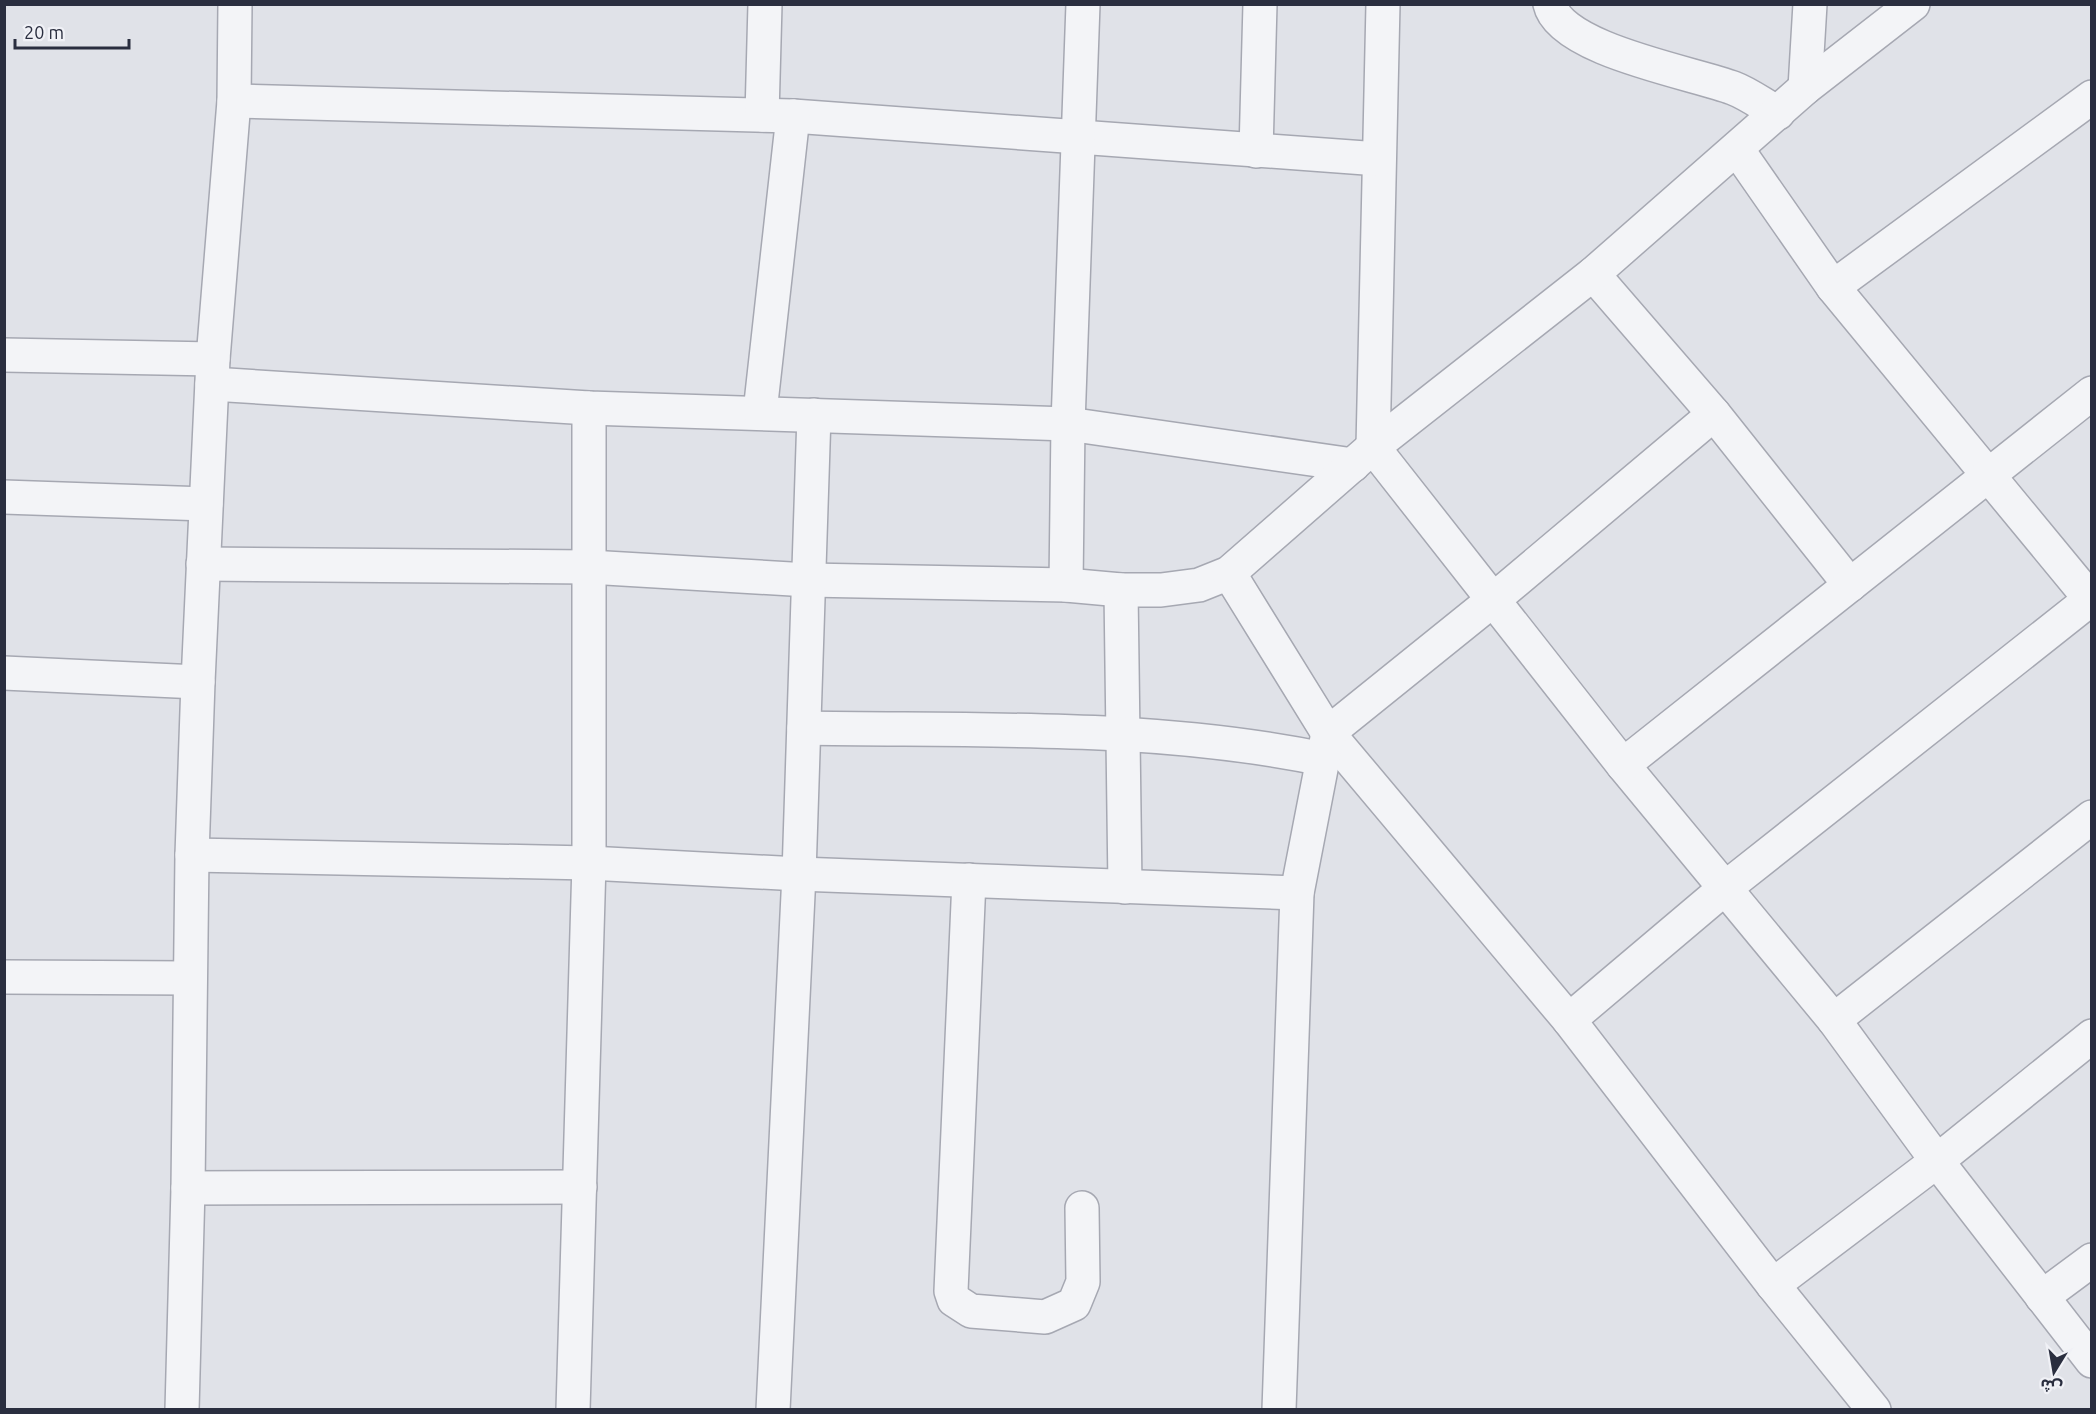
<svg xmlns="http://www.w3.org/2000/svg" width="2096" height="1414" viewBox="0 0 2096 1414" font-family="Ubuntu,'Noto Sans Arabic',sans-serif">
<rect width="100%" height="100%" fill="#e0e2e8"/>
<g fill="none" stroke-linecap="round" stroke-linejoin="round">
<defs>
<g id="minor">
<path d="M1383,4L1373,447L1623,765L1834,1020L1937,1161L2092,1361"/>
<path d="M1550,4C1560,50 1694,73 1733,88C1749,94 1763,105 1778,113"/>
<path d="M1805,88L1810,4"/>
<path d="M234,101L793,116L1379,159"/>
<path d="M762,115L765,4"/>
<path d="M1737,149L1833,287L2092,601"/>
<path d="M1256,151L1260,4"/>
<path d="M1593,274L1714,414L1850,585"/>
<path d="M1833,287L2092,97"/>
<path d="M4,355L213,359"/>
<path d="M212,384L589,408L1068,424L1353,465"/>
<path d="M760,412L793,116"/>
<path d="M4,497L206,504"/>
<path d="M203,564L589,567L808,580L1066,585L1121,590H1161L1199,585L1229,573L1373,447L1593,274L1805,88L1913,4"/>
<path d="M1229,573L1328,733L1569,1020L1773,1285L1874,1410"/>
<path d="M1066,585L1068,424L1083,4"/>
<path d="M1121,590L1125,887"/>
<path d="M4,673L198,682"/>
<path d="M804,728C977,731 1153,724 1323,759"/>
<path d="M1623,765L2092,393"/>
<path d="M192,855L589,863L799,874L1297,893"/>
<path d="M969,880L951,1291L954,1300L971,1311L1045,1317L1074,1304L1083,1282L1082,1208"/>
<path d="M4,977L190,978"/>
<path d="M1569,1020L1724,889L2092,598"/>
<path d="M1834,1020L2092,817"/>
<path d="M188,1188L580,1187"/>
<path d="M1773,1285L1937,1161L2092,1036"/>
<path d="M2042,1297L2092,1260"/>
<path d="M182,1410L188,1188L192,855L198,682L213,359L234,101L235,4"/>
<path d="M573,1410L589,863V408"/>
<path d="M773,1410L799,874L814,415"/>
<path d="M1279,1410L1297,893L1328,733L1493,600L1714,414"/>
</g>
</defs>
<use href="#minor" stroke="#a6a8b2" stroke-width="36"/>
<use href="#minor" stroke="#f3f4f7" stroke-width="33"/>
</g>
<rect width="2096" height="1414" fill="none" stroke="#2a2e3f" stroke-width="12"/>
<g transform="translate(2054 1372) rotate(191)" stroke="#f0f1f6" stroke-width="4.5" paint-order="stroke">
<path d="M0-4.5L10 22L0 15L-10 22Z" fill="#2a2e3f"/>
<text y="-9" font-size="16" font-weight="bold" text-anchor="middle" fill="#2a2e3f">ش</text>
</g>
<path d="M15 39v9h114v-9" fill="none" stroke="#2a2e3f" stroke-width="3"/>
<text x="24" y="39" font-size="18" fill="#2a2e3f" stroke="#f0f1f6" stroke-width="4.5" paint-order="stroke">20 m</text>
</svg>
